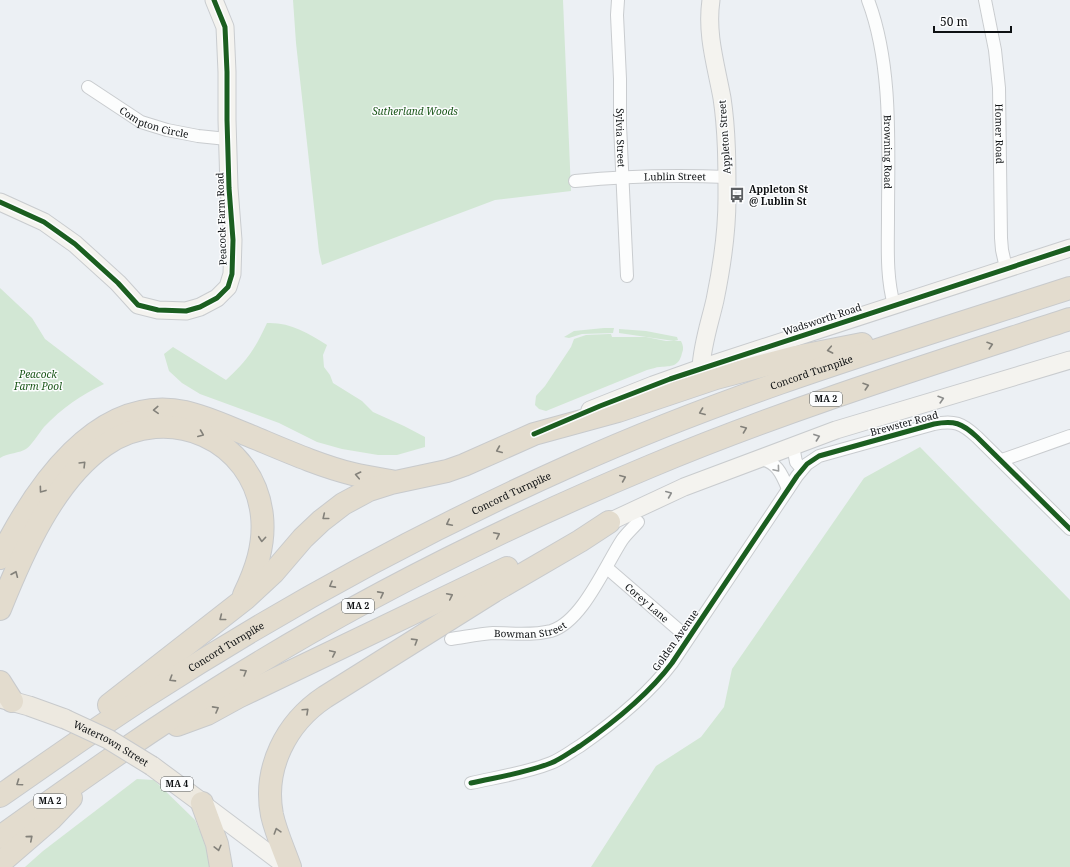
<svg xmlns="http://www.w3.org/2000/svg" width="1070" height="867" viewBox="0 0 1070 867" font-family="'Noto Serif',serif">
<rect width="100%" height="100%" fill="#ecf0f4"/>
<g fill="#d2e7d4">
<path d="M293,0H563L571,191L495,200L322,265L319,252L296,43Z"/>
<path d="M0,288L32,318L45,339L104,384C81,395 62,408 44,427C39,433 32,445 26,449C20,453 8,453 0,458Z"/>
<path d="M267,323C290,322 308,333 327,345L323,355L324,367L330,375L333,383L362,401L373,412L404,426L425,437V447L397,455H378L342,449L317,442L279,423L200,394L182,383L169,371L164,354L173,347L226,380C247,361 255,349 267,323Z"/>
<path d="M604,328H614L613,333L582,334L569,338L564,337L574,331Z"/>
<path d="M619,329L646,331L677,337L678,340L674,341L619,333Z"/>
<path d="M609,334H611L612,337H646L666,341H681C683,345 684,349 682,353C679,367 671,366 660,367C656,367 652,369 647,370L546,411L539,409L535,405L536,396L545,386L571,347L574,339L586,335Z"/>
<path d="M920,447L1070,600V867H591L656,766L701,737L724,707L732,669L864,478Z"/>
<path d="M137,779L154,780L195,820L207,847L210,867H25L43,851Z"/>
</g>
<g fill="none" stroke-linecap="round" stroke-linejoin="round">
<defs>
<g id="street">
<path id="s1" d="M618,0L617,15L620,79V125L627,276"/>
<path id="s2" d="M868,0C893,66 888,147 888,217C888,247 886,276 894,305"/>
<path id="s3" d="M985,0L995,50L999,88L1001,238L1002,250L1006,268"/>
<path id="s4" d="M88,87L141,122L167,130L198,136L227,139"/>
<path id="s5" d="M575,181C626,176 676,175 727,177"/>
<path d="M793,446L796,462L802,469"/>
<path d="M758,459C776,460 782,474 788,489"/>
<path d="M1002,460L1070,436"/>
<path id="s6" d="M607,568L688,638"/>
<path id="s7" d="M451,639C465,637 479,634 493,633C513,633 531,636 551,631C582,622 605,566 622,540C627,533 633,528 638,522"/>
<path d="M471,783C498,777 526,773 551,763C561,759 570,752 580,746C613,723 648,695 672,663L797,476L807,464L819,456L934,424C954,420 962,423 977,437L1070,529"/>
</g>
<g id="secondary">
<path d="M0,202L44,222L75,244L118,283L138,305L158,310L186,311L200,307L217,298L228,287L232,274L233,240L229,188L227,120V72L225,27L214,0"/>
<path d="M701,368C702,345 710,322 715,300C722,266 727,232 727,198C727,165 727,131 722,98C716,65 706,34 711,0"/>
<path d="M590,410L653,385L701,368L1070,248"/>
<path d="M609,522L684,487L836,430L1070,360"/>
<path d="M202,803L287,867"/>
</g>
<g id="primary">
<path d="M0,698L29,706L65,719"/>
<path d="M152,766L202,803"/>
</g>
<g id="highway">
<path d="M0,558C34,490 97,393 185,412C207,417 228,427 248,435C282,449 317,465 353,474C365,477 379,479 391,481"/>
<path d="M0,609C22,554 54,480 105,445C168,402 254,439 262,516C265,545 256,570 244,595"/>
<path d="M0,682L12,701"/>
<path d="M109,705L246,598L273,573L303,538L321,521L343,504L369,490L391,483L447,471L464,465L534,434L618,411L716,378L796,357L862,344"/>
<path d="M177,725L207,714L238,697L507,568"/>
<path id="s8" d="M0,796C49,762 98,727 148,695C284,607 426,530 574,464C734,392 903,342 1070,288"/>
<path d="M202,803L217,844L221,867"/>
<path d="M0,837C77,782 153,728 234,678C366,596 507,526 651,466C787,409 929,365 1070,319"/>
<path d="M0,863L51,819L71,798"/>
<path d="M290,867C284,850 276,833 272,815C263,768 286,723 325,697L494,591L580,541L609,522"/>
</g>
</defs>
<use href="#street" stroke="#c9cccf" stroke-width="14"/>
<use href="#secondary" stroke="#c9cccf" stroke-width="19"/>
<use href="#primary" stroke="#c8cacc" stroke-width="21"/>
<use href="#highway" stroke="#c8cacc" stroke-width="24"/>
<use href="#street" stroke="#fcfdfd" stroke-width="12"/>
<use href="#secondary" stroke="#f4f3ef" stroke-width="17"/>
<use href="#primary" stroke="#ede9e0" stroke-width="19"/>
<use href="#highway" stroke="#e3dcce" stroke-width="22"/>
<defs>
<g id="primary-bridge">
<path id="s9" d="M65,719L108,739L152,766"/>
</g>
</defs>
<use href="#primary-bridge" stroke="#c8cacc" stroke-width="21" stroke-linecap="butt"/>
<use href="#primary-bridge" stroke="#ede9e0" stroke-width="19"/>
<defs>
<g id="cycleway">
<path d="M0,202L44,222L75,244L118,283L138,305L158,310L186,311L200,307L217,298L228,287L232,274L233,240L229,188L227,120V72L225,27L214,0"/>
<path d="M534,434L600,406L670,379L1070,248"/>
<path d="M471,783C498,777 526,773 551,763C561,759 570,752 580,746C613,723 648,695 672,663L797,476L807,464L819,456L934,424C954,420 962,423 977,437L1070,529"/>
</g>
</defs>
<use href="#cycleway" stroke="#fcfdfe" stroke-width="8"/>
<use href="#cycleway" stroke="#1b5e20" stroke-width="5"/>
</g>
<defs><path id="oneway-chevron" d="M-2-3.5L2.5 0L-2 3.5" fill="none" stroke-width="1.6" stroke-linecap="round" stroke-linejoin="round"/></defs>
<g stroke="#83817a">
<use href="#oneway-chevron" transform="translate(990 345) rotate(-18)"/>
<use href="#oneway-chevron" transform="translate(830 350) rotate(169)"/>
<use href="#oneway-chevron" transform="translate(866 386) rotate(-18)"/>
<use href="#oneway-chevron" transform="translate(156 410) rotate(177)"/>
<use href="#oneway-chevron" transform="translate(702 412) rotate(159)"/>
<use href="#oneway-chevron" transform="translate(744 429) rotate(-21)"/>
<use href="#oneway-chevron" transform="translate(201 434) rotate(22)"/>
<use href="#oneway-chevron" transform="translate(499 450) rotate(157)"/>
<use href="#oneway-chevron" transform="translate(83 464) rotate(-45)"/>
<use href="#oneway-chevron" transform="translate(358 475) rotate(-168)"/>
<use href="#oneway-chevron" transform="translate(623 478) rotate(-23)"/>
<use href="#oneway-chevron" transform="translate(42 490) rotate(126)"/>
<use href="#oneway-chevron" transform="translate(325 517) rotate(141)"/>
<use href="#oneway-chevron" transform="translate(449 523) rotate(153)"/>
<use href="#oneway-chevron" transform="translate(497 535) rotate(-26)"/>
<use href="#oneway-chevron" transform="translate(262 539) rotate(95)"/>
<use href="#oneway-chevron" transform="translate(15 574) rotate(-67)"/>
<use href="#oneway-chevron" transform="translate(332 585) rotate(151)"/>
<use href="#oneway-chevron" transform="translate(381 594) rotate(-28)"/>
<use href="#oneway-chevron" transform="translate(450 596) rotate(-26)"/>
<use href="#oneway-chevron" transform="translate(222 618) rotate(142)"/>
<use href="#oneway-chevron" transform="translate(415 641) rotate(-32)"/>
<use href="#oneway-chevron" transform="translate(333 653) rotate(-25)"/>
<use href="#oneway-chevron" transform="translate(244 672) rotate(-31)"/>
<use href="#oneway-chevron" transform="translate(172 679) rotate(148)"/>
<use href="#oneway-chevron" transform="translate(216 709) rotate(-29)"/>
<use href="#oneway-chevron" transform="translate(306 711) rotate(-43)"/>
<use href="#oneway-chevron" transform="translate(19 783) rotate(145)"/>
<use href="#oneway-chevron" transform="translate(277 831) rotate(-107)"/>
<use href="#oneway-chevron" transform="translate(30 838) rotate(-41)"/>
<use href="#oneway-chevron" transform="translate(218 848) rotate(76)"/>
</g>
<g stroke="#8c8d8c">
<use href="#oneway-chevron" transform="translate(941 399) rotate(-17)"/>
<use href="#oneway-chevron" transform="translate(817 437) rotate(-20)"/>
<use href="#oneway-chevron" transform="translate(669 494) rotate(-23)"/>
</g>
<use stroke="#9d9f9f" href="#oneway-chevron" transform="translate(777 469) rotate(50)"/>
<defs>
<symbol id="bus-bare" viewBox="-9 -9 18 18"><path d="M-5-6H5V4H4V6H2V4H-2V6H-4V4H-5ZM-3.5-4V0h7V-4ZM-3.5 1.2v1.5H-2V1.2ZM2 1.2v1.5H3.5V1.2Z" fill="#5c5f62" stroke="#fcfdfe" stroke-width="2.5" paint-order="stroke"/></symbol>
</defs>
<g fill-rule="evenodd">
<use href="#bus-bare" x="726" y="184" width="22" height="22"/>
</g>
<g text-anchor="middle" stroke-width="3" stroke-linejoin="round" paint-order="stroke">
<g fill="#fcfdfe" stroke="#55585a" stroke-width="1">
<rect x="810" y="392" width="32" height="14" rx="3"/>
<rect x="342" y="599" width="32" height="14" rx="3"/>
<rect x="161" y="777" width="32" height="14" rx="3"/>
<rect x="34" y="794" width="32" height="14" rx="3"/>
</g>
<g font-size="9" font-weight="bold" fill="#0e1113">
<text x="826" y="402">MA 2</text>
<text x="358" y="609">MA 2</text>
<text x="177" y="787">MA 4</text>
<text x="50" y="804">MA 2</text>
</g>
<g font-size="10" font-style="italic" fill="#1b5719" stroke="#fcfdfe">
<text x="415" y="115">Sutherland Woods</text>
<text x="38" y="378">Peacock<tspan x="38" dy="12">Farm Pool</tspan></text>
</g>
<g font-size="10" fill="#0e1113" stroke="#fcfdfe">
<text dy="4" stroke="none"><textPath href="#s4" startOffset="76">Compton Circle</textPath></text>
<text dy="4" stroke="none"><textPath href="#s3" startOffset="135">Homer Road</textPath></text>
<text transform="translate(724 137) rotate(-94)" y="4">Appleton Street</text>
<text dy="4" stroke="none"><textPath href="#s1" startOffset="138">Sylvia Street</textPath></text>
<text dy="4" stroke="none"><textPath href="#s2" startOffset="154">Browning Road</textPath></text>
<text dy="4" stroke="none"><textPath href="#s5" startOffset="100">Lublin Street</textPath></text>
<text transform="translate(221 219) rotate(-92)" y="4">Peacock Farm Road</text>
<text transform="translate(822 319) rotate(-18)" y="4">Wadsworth Road</text>
<text dy="4" stroke="none"><textPath href="#s8" startOffset="919">Concord Turnpike</textPath></text>
<text transform="translate(904 423) rotate(-15)" y="4">Brewster Road</text>
<text dy="4" stroke="none"><textPath href="#s8" startOffset="595">Concord Turnpike</textPath></text>
<text dy="4" stroke="none"><textPath href="#s6" startOffset="53">Corey Lane</textPath></text>
<text dy="4" stroke="none"><textPath href="#s7" startOffset="80">Bowman Street</textPath></text>
<text transform="translate(675 640) rotate(-55)" y="4">Golden Avenue</text>
<text dy="4" stroke="none"><textPath href="#s8" startOffset="271">Concord Turnpike</textPath></text>
<text dy="4" stroke="none"><textPath href="#s9" startOffset="52">Watertown Street</textPath></text>
</g>
<g font-size="10" font-weight="bold" fill="#0e1113" stroke="#fcfdfe" text-anchor="start">
<text x="749" y="193">Appleton St<tspan x="749" dy="12">@ Lublin St</tspan></text>
</g>
</g>
<path d="M934 26v6h77v-6" fill="none" stroke="#0e1113" stroke-width="2"/>
<text x="940" y="26" font-size="12" fill="#0e1113" stroke="#fcfdfe" stroke-width="3" paint-order="stroke">50 m</text>
</svg>
